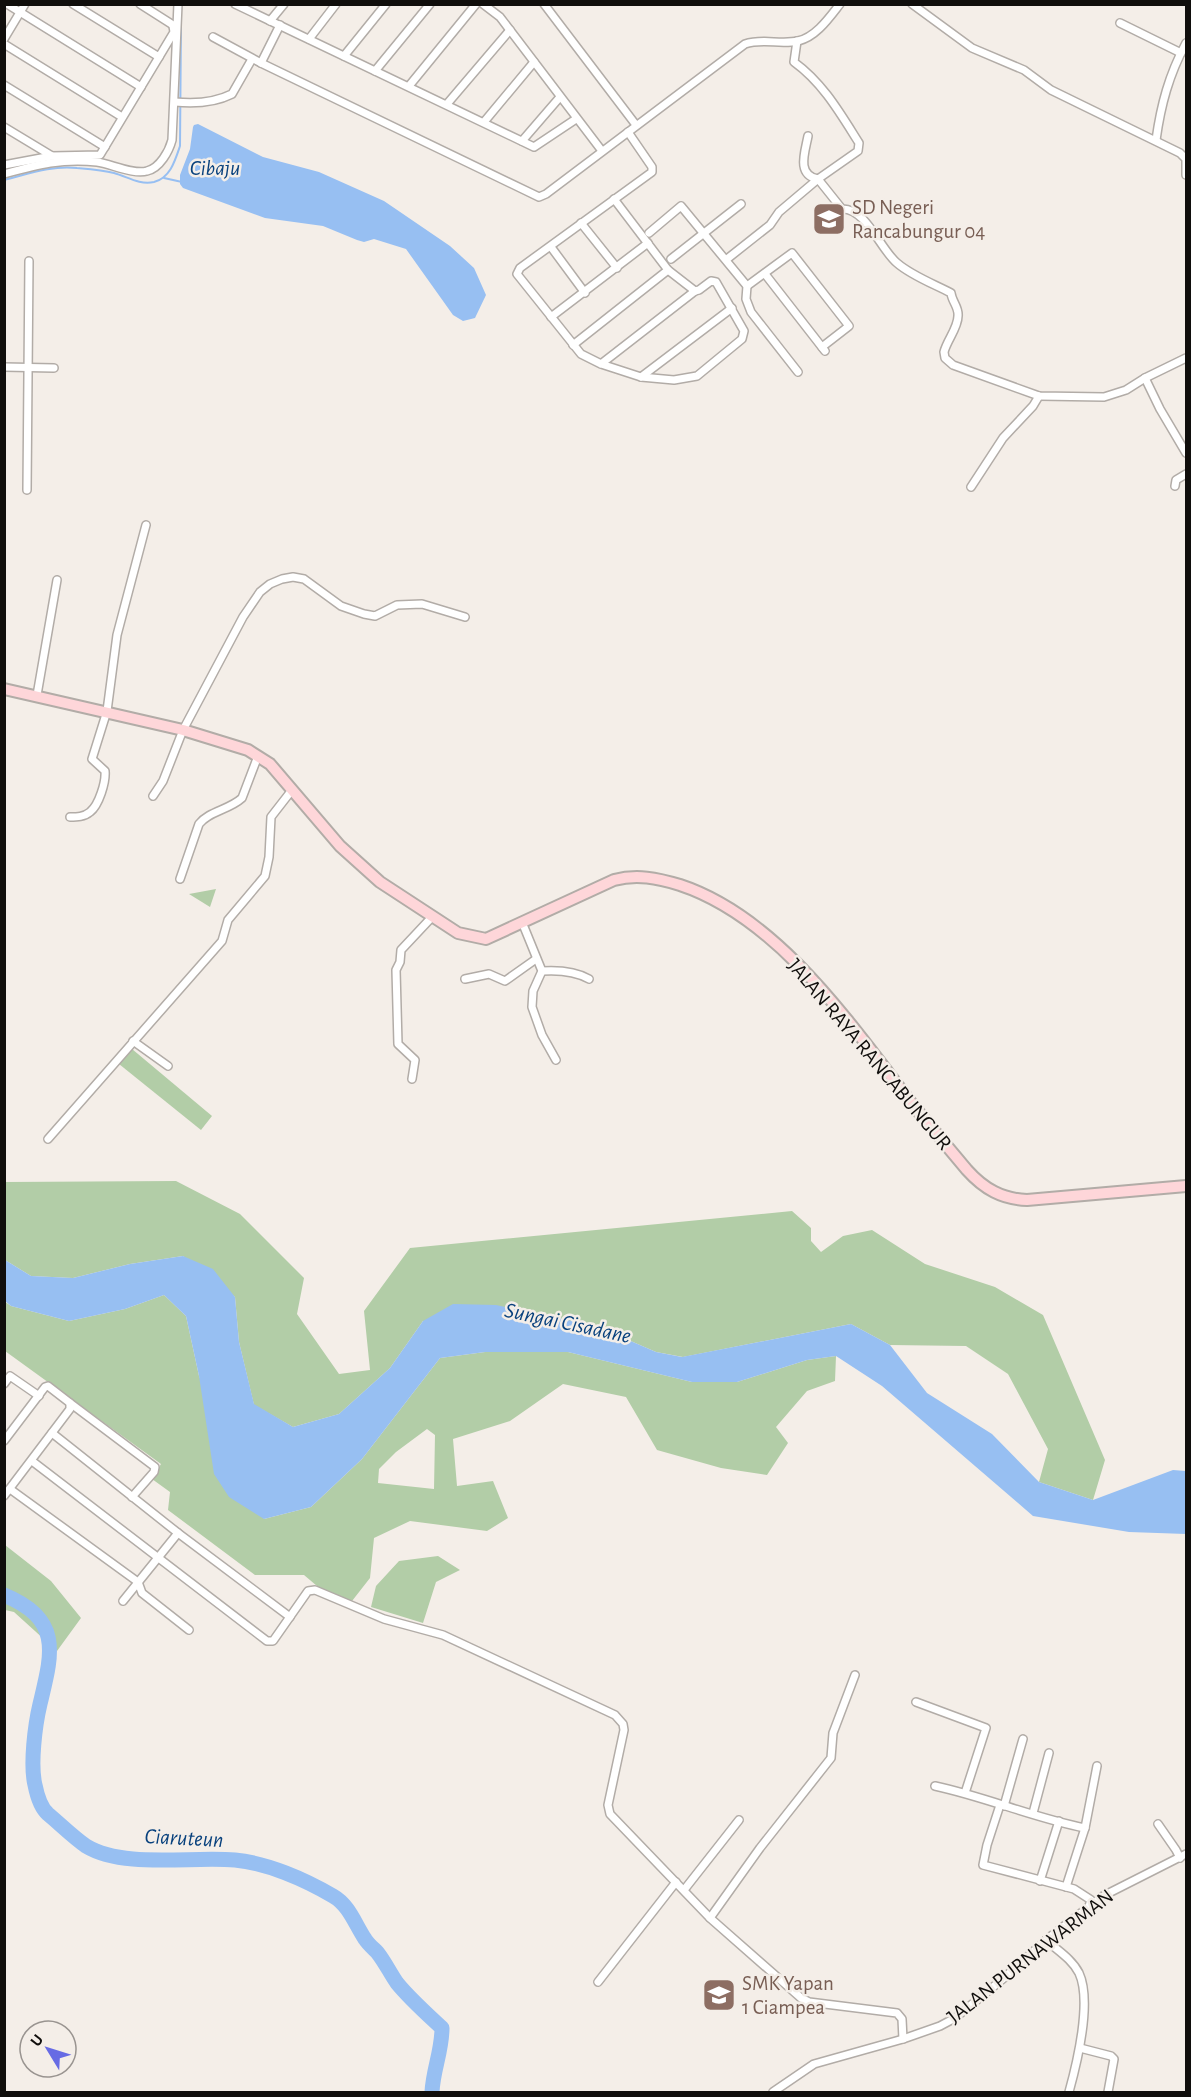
<svg xmlns="http://www.w3.org/2000/svg" width="1191" height="2097" viewBox="0 0 1191 2097" font-family="'Alegreya Sans',sans-serif">
<rect width="100%" height="100%" fill="#f4eee8"/>
<g fill="#b2cda7" fill-rule="evenodd">
<path d="M216,889L210,907L189,894Z"/>
<path d="M132,1049L212,1116L201,1130L119,1064Z"/>
<path d="M176,1181L240,1214L304,1278L297,1314L339,1374L370,1370L364,1311L410,1248L792,1211L811,1228V1241L821,1252L843,1236L872,1230L925,1264L995,1287L1043,1315L1105,1460L1093,1500L1039,1482L1048,1449L1008,1374L966,1346L890,1345L851,1324L683,1357L656,1352L596,1326L423,1321L390,1368L339,1414L293,1427L254,1405L239,1342L235,1297L183,1256L130,1264L73,1278L31,1276L5,1260V1182Z"/>
<path d="M164,1295L186,1316L199,1376L264,1519L311,1507L362,1459L440,1358L485,1352H568L692,1382H737L807,1360L836,1356L835,1381L807,1391L776,1427L788,1443L767,1475L721,1468L657,1450L626,1397L563,1384L510,1421L453,1439L457,1486L493,1481L508,1518L487,1531L410,1521L374,1538L370,1578L352,1601L330,1597L304,1575H255L168,1510L170,1492L152,1479L161,1464L5,1351L4,1301L11,1306L69,1321L125,1309ZM427,1429L435,1435L434,1489L378,1483L379,1469L396,1452Z"/>
<path d="M5,1545L51,1581L81,1618L57,1651L14,1612L5,1610Z"/>
<path d="M438,1556L460,1570L436,1582L423,1623L371,1607L376,1586L399,1561Z"/>
</g>
<g fill="#97bff2">
<path d="M198,124L263,157L319,172L384,201L450,246L474,268L486,295L475,318L463,321L453,315L406,249L374,239L364,242L357,240L323,226L265,218L183,188L180,184V175L190,149L193,127L194,125Z"/>
<path d="M183,1256L213,1269L235,1297L239,1342L254,1404L293,1427L339,1414L390,1368L423,1321L453,1304L496,1305L596,1326L656,1352L682,1357L851,1324L890,1345L927,1393L992,1434L1039,1482L1093,1500L1173,1470L1186,1471V1534L1129,1532L1033,1516L882,1386L836,1356L807,1360L737,1382H692L568,1352H485L440,1358L362,1459L311,1507L264,1519L229,1497L214,1474L199,1376L186,1316L164,1295L125,1309L69,1321L11,1306L5,1301V1260L31,1276L73,1278L130,1264Z"/>
</g>
<g fill="none" stroke-linecap="round" stroke-linejoin="round">
<g stroke="#97bff2" stroke-width="2">
<path d="M164,178L182,182"/>
<path d="M4,180C28,174 52,165 77,168C89,169 103,170 114,173C128,177 139,185 154,182C170,178 175,161 180,146L181,22"/>
</g>
<path stroke="#97bff2" stroke-width="15" d="M4,1595C63,1619 52,1654 40,1704C35,1725 30,1765 35,1785C37,1795 40,1807 48,1814C60,1824 73,1837 86,1846C124,1869 191,1856 235,1860C267,1863 304,1879 333,1896C349,1905 355,1924 365,1939C368,1944 373,1948 377,1952C385,1962 390,1973 397,1983C410,1999 427,2014 442,2028C442,2051 433,2070 432,2092"/>
<defs>
<g id="minor">
<path d="M7,4L141,87"/>
<path d="M73,4L159,57L174,32L173,26"/>
<path d="M140,4L173,25"/>
<path d="M235,4L534,147L576,119"/>
<path d="M483,4L500,17L602,151"/>
<path d="M544,4L636,125"/>
<path d="M912,4L972,48L1024,70L1051,90L1180,153L1186,159V175"/>
<path d="M270,21L284,4"/>
<path d="M1120,23L1181,53"/>
<path d="M213,37L261,63L539,197L546,194L745,44C763,38 780,45 798,41C816,37 829,18 840,4"/>
<path d="M4,39L25,4"/>
<path d="M309,39L336,4"/>
<path d="M797,41L794,62C823,83 840,113 859,143L858,151L818,179L842,209C866,208 880,249 897,263C912,276 934,284 951,293C952,302 959,307 958,316C958,328 947,340 944,352L945,358L953,365L1039,396L1104,397L1126,390L1145,378L1186,358"/>
<path d="M4,44L122,117"/>
<path d="M344,56L386,4"/>
<path d="M261,63L280,25"/>
<path d="M375,71L430,4"/>
<path d="M4,85L105,147"/>
<path d="M409,86L476,4"/>
<path d="M175,102C195,104 214,103 232,94L252,59"/>
<path d="M447,104L510,30"/>
<path d="M484,122L534,62"/>
<path d="M4,127L52,156"/>
<path d="M808,136C805,152 796,175 818,179"/>
<path d="M1156,140C1161,104 1169,75 1186,43"/>
<path d="M522,141L560,97"/>
<path d="M4,165L52,156L100,155L159,57"/>
<path d="M4,174C37,165 62,158 97,162C111,164 134,175 147,171C160,168 169,151 172,140L178,4"/>
<path d="M614,199L668,270L695,291"/>
<path d="M581,223L617,268"/>
<path d="M649,233L681,206L747,286L746,299L751,312L798,372"/>
<path d="M551,247L585,293"/>
<path d="M671,259L741,204"/>
<path d="M727,259L770,225L779,212L818,179"/>
<path d="M765,274L825,351"/>
<path d="M747,286L792,253L849,326L822,347"/>
<path d="M551,317L648,243"/>
<path d="M573,345L668,270"/>
<path d="M601,364L695,291L699,290L711,281L716,282L744,331L742,339L697,376L674,380L641,377L601,364L581,354L517,274L520,268L652,172V167L628,132"/>
<path d="M4,367L54,368"/>
<path d="M641,377L732,308"/>
<path d="M1145,378L1160,409L1186,453"/>
<path d="M1175,486L1176,480L1186,474"/>
<path d="M971,487L1003,438L1033,406L1039,396"/>
<path d="M27,490L29,261"/>
<path d="M37,695L57,580"/>
<path d="M153,796L163,781L183,730L243,617L260,592L270,584L282,579L293,577L304,579L341,606L364,614L375,616L397,605L422,604L465,617"/>
<path d="M70,817C77,817 84,817 90,812C99,805 106,782 105,771L92,759L107,711L117,635L146,525"/>
<path d="M180,879L199,824C209,811 229,810 242,798L258,756"/>
<path d="M522,922L542,971L533,991L532,1007L542,1035L556,1060"/>
<path d="M542,971C558,970 575,971 589,979"/>
<path d="M465,979L489,974L505,981L536,959"/>
<path d="M133,1041L168,1066"/>
<path d="M412,1079L415,1060L398,1044L396,970L400,962L401,950L432,917"/>
<path d="M48,1139L222,941L228,920L265,876L269,857L271,817L292,790"/>
<path d="M4,1384L10,1376L39,1396"/>
<path d="M70,1403L155,1467L154,1472L132,1497"/>
<path d="M52,1433L178,1533L290,1617"/>
<path d="M4,1441L45,1387L48,1386L70,1403V1409L4,1496"/>
<path d="M32,1461L267,1641H273L308,1591L315,1590L384,1619L443,1635L615,1715L623,1724L624,1730L608,1805L610,1814L710,1918L801,1998L809,2002L897,2013L902,2019L903,2039"/>
<path d="M10,1489L138,1582L142,1593L189,1630"/>
<path d="M123,1601L178,1533"/>
<path d="M916,1702L986,1728L965,1793"/>
<path d="M935,1786C986,1797 1034,1818 1085,1828L1066,1887"/>
<path d="M1000,1805L987,1845L983,1865L1074,1889L1091,1900L1089,1906"/>
<path d="M1004,1806L1023,1739"/>
<path d="M1033,1813L1049,1753"/>
<path d="M1158,1824L1176,1850L1180,1858"/>
<path d="M1085,1828L1097,1766"/>
<path d="M1040,1881L1059,1821"/>
<path d="M684,1890L739,1820"/>
<path d="M710,1918L760,1848L831,1758L833,1733L855,1675"/>
<path d="M1046,1940C1057,1950 1072,1959 1079,1973C1092,2001 1077,2063 1069,2092"/>
<path d="M598,1982L676,1882"/>
<path d="M1080,2048L1111,2056L1114,2059L1108,2092"/>
<path d="M773,2092L814,2064L903,2039L940,2026L955,2018L1004,1978L1046,1940L1103,1896L1186,1854"/>
</g>
<path id="secondary" d="M4,689L183,730L248,750L270,764L340,846L380,882L458,933L486,939L614,880C637,874 657,878 680,885C777,917 849,1022 909,1100C928,1124 948,1147 967,1170C984,1189 1002,1199 1027,1200L1186,1186"/>
</defs>
<use href="#minor" stroke="#b2aca7" stroke-width="10"/>
<use href="#secondary" stroke="#b2aca7" stroke-width="14"/>
<use href="#minor" stroke="#fff" stroke-width="7"/>
<use href="#secondary" stroke="#fed6d9" stroke-width="10"/>
</g>
<defs>
<symbol id="school-square" viewBox="-11 -11 22 22"><rect x="-9" y="-9" width="18" height="18" rx="4" fill="#8d6e63" stroke="#f4eee8"/><path d="M0-5L7-2L0 1L-7-2ZM-4 1L0 2.5L4 1V4Q0 6-4 4Z" fill="#fff"/></symbol>
</defs>
<g fill-rule="evenodd">
<use href="#school-square" x="810" y="200" width="38" height="38"/>
<use href="#school-square" x="700" y="1976" width="38" height="38"/>
</g>
<g text-anchor="middle" stroke-width="5" stroke-linejoin="round" paint-order="stroke">
<g font-size="21" fill="#785e54" stroke="#f4eee8" text-anchor="start">
<text x="852" y="214">SD Negeri<tspan x="852" dy="24">Rancabungur 04</tspan></text>
<text x="742" y="1990">SMK Yapan<tspan x="742" dy="24">1 Ciampea</tspan></text>
</g>
<g font-size="21" fill="#100e0c" stroke="#f4eee8">
<text transform="translate(870 1054) rotate(50)" y="7">JALAN RAYA RANCABUNGUR</text>
<text transform="translate(1030 1956) rotate(-38)" y="7">JALAN PURNAWARMAN</text>
</g>
<g font-size="22" font-style="italic" fill="#08417d" stroke="#f4eee8">
<text x="215" y="175">Cibaju</text>
<text transform="translate(568 1322) rotate(12)" y="8">Sungai Cisadane</text>
<text transform="translate(184 1837) rotate(3)" y="8">Ciaruteun</text>
</g>
</g>
<rect width="1191" height="2097" fill="none" stroke="#100e0c" stroke-width="12"/>
<g transform="translate(48 2049) rotate(308)"><circle r="28" fill="#f4eee8" stroke="#999490" stroke-width="1.5"/>
<path d="M0-4.5L10 22L0 15L-10 22Z" fill="#676be4"/>
<text y="-9" font-size="16" font-weight="bold" text-anchor="middle" fill="#100e0c">U</text>
</g>
</svg>
